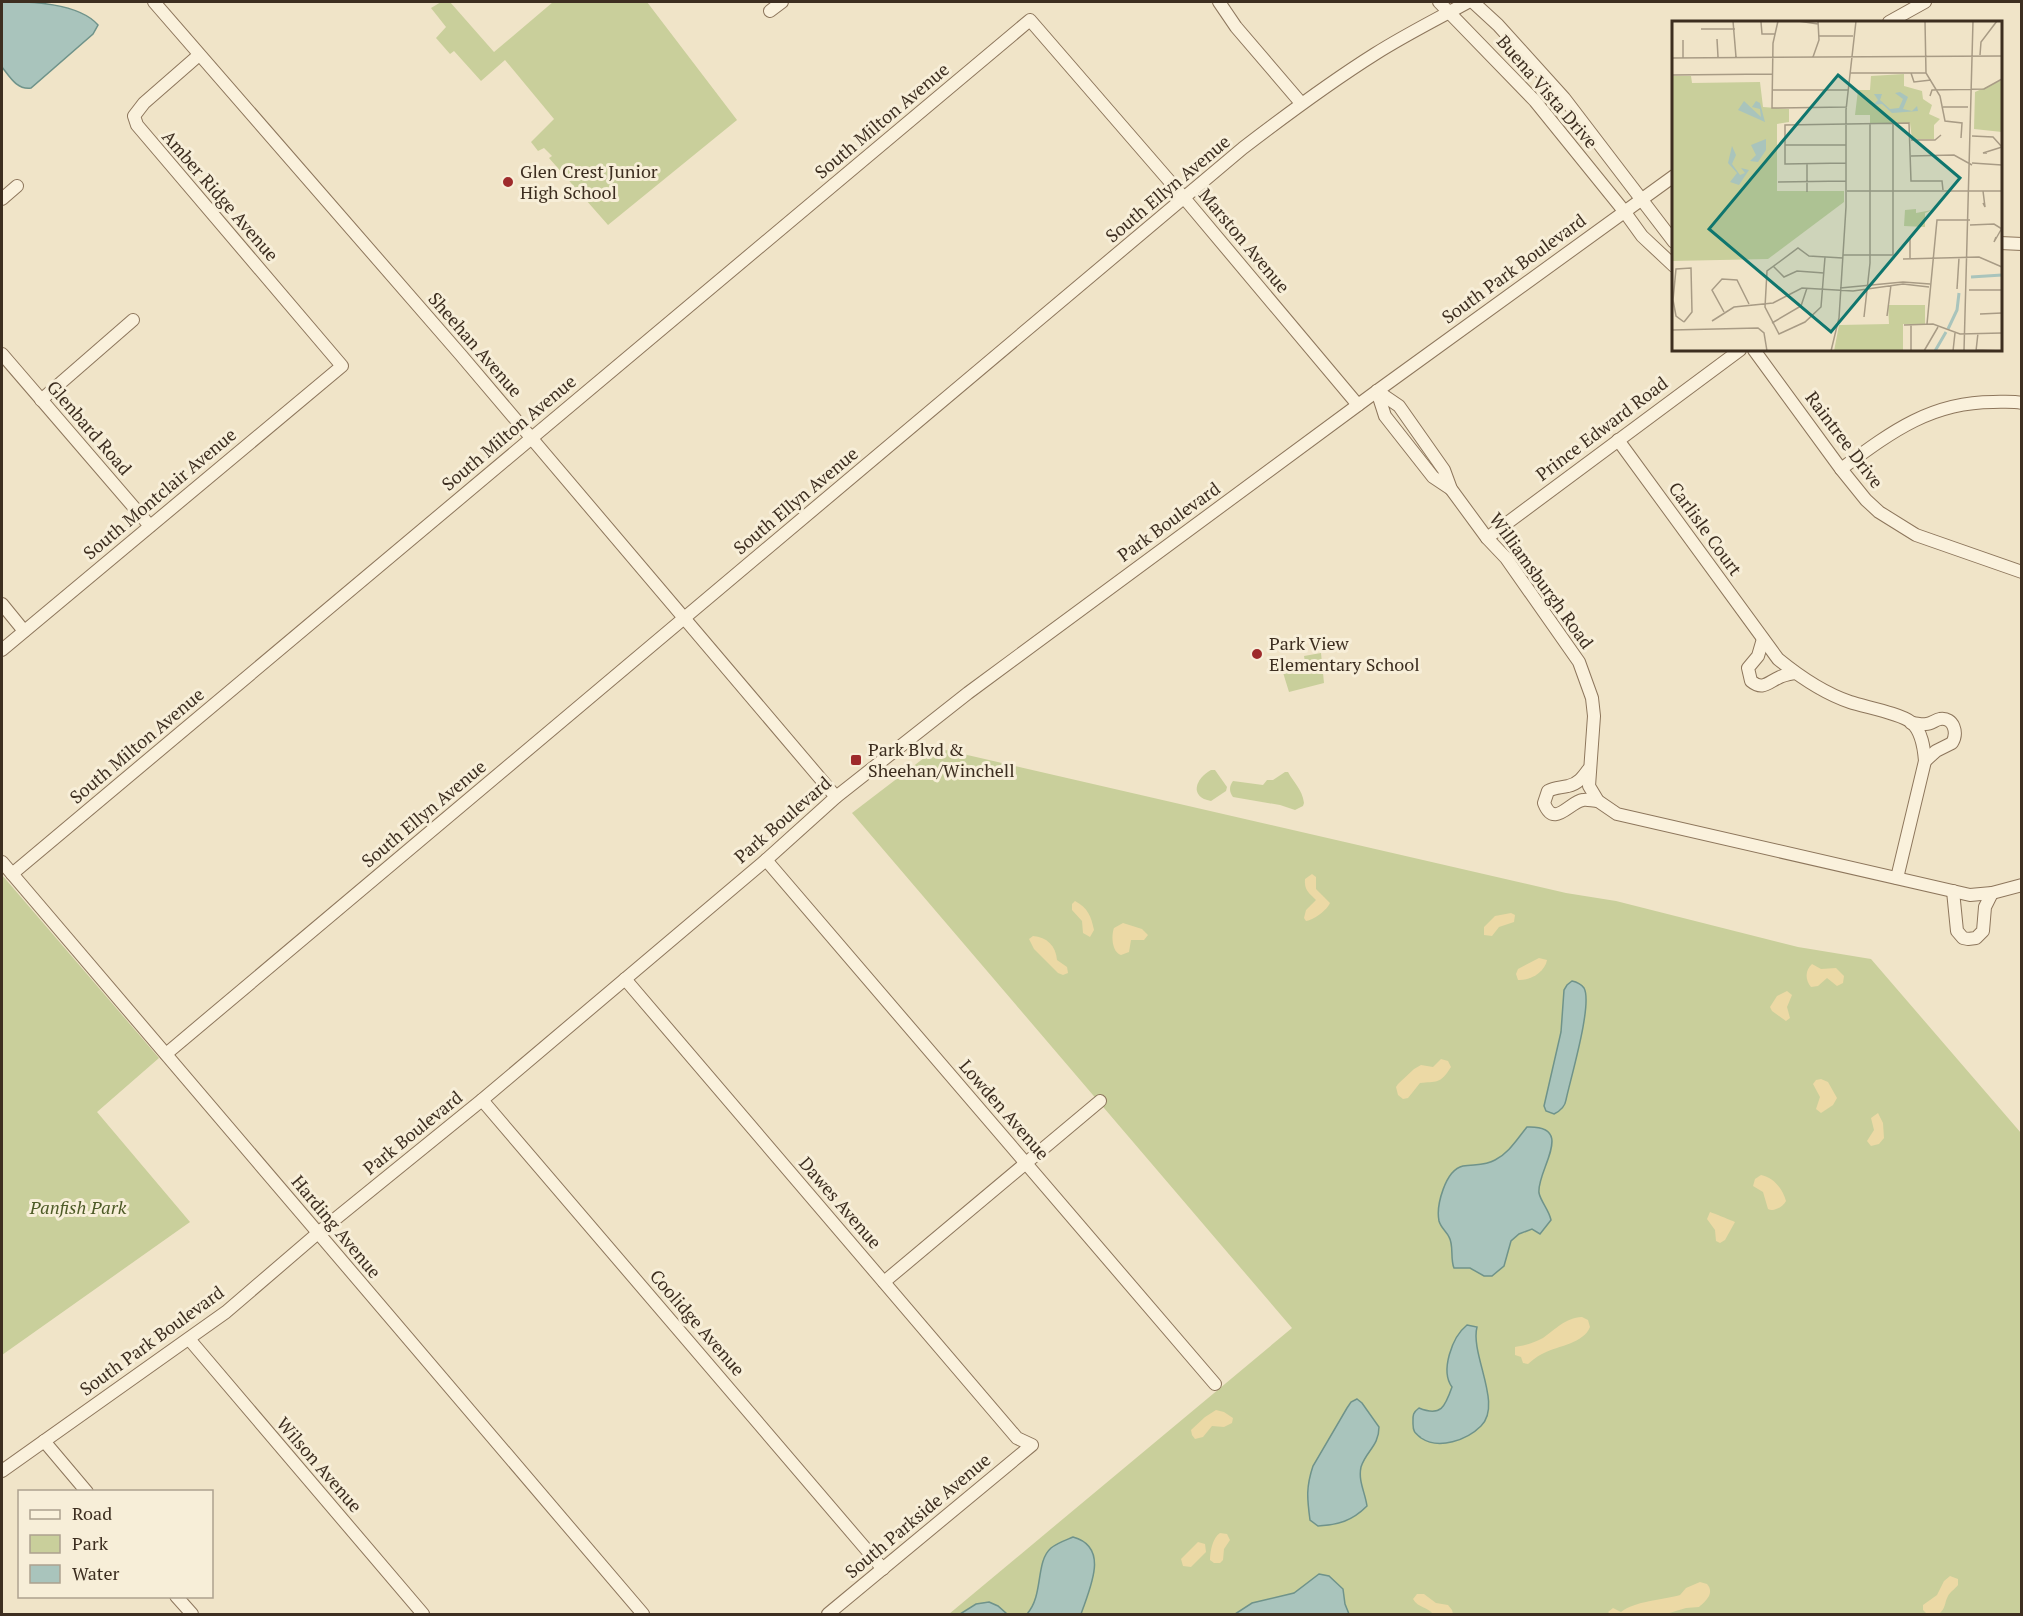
<svg xmlns="http://www.w3.org/2000/svg" width="2023" height="1616" viewBox="0 0 2023 1616" font-family="'PT Serif',serif">
<rect width="100%" height="100%" fill="#f0e4c8"/>
<g fill="#c9cf9b">
<path d="M441,2H450L494,52L553,2H647L737,120L608,225L549,158L552,156L544,148L538,151L531,142L554,119L505,60L481,81L454,51L450,54L436,38L446,27L431,8Z"/>
<path d="M1321,653L1324,683L1289,692L1281,666L1305,662L1304,656Z"/>
<path d="M937,748L1566,893L1616,901L1798,947L1871,959L2021,1133V1614H949L1292,1328L852,813Z"/>
<path d="M1211,770H1215L1227,787L1226,791L1211,801C1189,797 1195,779 1211,770Z"/>
<path d="M1285,772H1288C1294,783 1302,789 1304,803L1303,806L1295,810L1280,805L1233,797C1229,792 1229,786 1233,781L1263,785L1267,780H1273Z"/>
<path d="M2,875L159,1058L97,1112L190,1222L2,1355Z"/>
</g>
<g fill="#ecd9a5">
<path d="M1312,874L1316,877V889L1330,903C1327,910 1314,920 1306,921L1304,918L1306,910L1316,900C1309,893 1304,890 1305,879Z"/>
<path d="M1075,901C1088,908 1091,916 1094,930L1090,937L1083,933L1082,921L1072,910V904Z"/>
<path d="M1511,913L1515,915L1514,922L1499,927L1492,936L1484,935V927L1495,916Z"/>
<path d="M1123,923L1142,929L1148,935L1144,940H1131L1129,952L1121,955C1112,952 1111,936 1114,928Z"/>
<path d="M1033,936C1047,937 1056,946 1057,960L1067,967L1068,973L1063,975L1058,973L1034,949L1029,939Z"/>
<path d="M1539,958L1547,960C1545,972 1530,981 1518,980L1516,974L1518,969Z"/>
<path d="M1812,964L1821,969L1836,968L1844,976L1843,983L1837,986L1827,978L1818,986L1811,987C1805,980 1805,970 1812,964Z"/>
<path d="M1787,991L1792,995L1787,1007L1790,1018L1786,1021L1772,1011L1770,1007L1777,996Z"/>
<path d="M1441,1059L1448,1061L1451,1067C1440,1085 1436,1081 1420,1083L1408,1098L1403,1099L1398,1095L1396,1087L1398,1084L1414,1069L1421,1065L1433,1067Z"/>
<path d="M1821,1079L1828,1082L1837,1098L1833,1105L1821,1113L1816,1109L1820,1097L1813,1084L1816,1080Z"/>
<path d="M1878,1113L1883,1123L1884,1138L1879,1144L1871,1146L1867,1141L1874,1130L1871,1118Z"/>
<path d="M1761,1175C1773,1177 1783,1189 1786,1201C1783,1207 1774,1212 1768,1209L1763,1192L1753,1186L1755,1179Z"/>
<path d="M1710,1212C1713,1213 1733,1221 1735,1222L1725,1240L1720,1243L1716,1241L1715,1230L1707,1219Z"/>
<path d="M1582,1317L1588,1320L1590,1327C1584,1343 1558,1346 1544,1353C1537,1356 1533,1360 1528,1364L1523,1363L1521,1357L1515,1355V1347C1523,1346 1534,1343 1543,1338C1556,1329 1565,1318 1582,1317Z"/>
<path d="M1216,1410L1224,1412L1233,1418L1232,1423L1224,1427L1212,1426L1203,1437L1195,1439L1192,1435L1191,1430L1205,1417Z"/>
<path d="M1220,1533L1227,1534L1230,1540L1224,1549L1223,1560L1220,1563H1214L1210,1560C1210,1551 1213,1537 1220,1533Z"/>
<path d="M1198,1542L1205,1544L1206,1552L1191,1567L1183,1566L1181,1559Z"/>
<path d="M1950,1576L1958,1579V1585C1955,1589 1950,1592 1948,1596C1944,1604 1946,1608 1939,1614H1927L1923,1610V1605L1937,1595L1944,1581Z"/>
<path d="M1700,1582L1707,1584C1715,1593 1706,1601 1699,1607L1686,1608L1666,1614H1610L1608,1612L1613,1608L1621,1612C1635,1601 1662,1600 1680,1595L1686,1588Z"/>
<path d="M1417,1594H1424L1436,1603L1448,1605L1452,1610L1453,1614H1433C1428,1607 1418,1608 1413,1599Z"/>
</g>
<g fill="#a9c4bc" stroke="#6f938a" stroke-width="1.5">
<path d="M2,2C29,1 79,3 98,25L93,34L31,88C17,90 10,77 2,67Z"/>
<path d="M1572,981C1577,982 1581,984 1584,988C1593,1004 1570,1080 1566,1100C1565,1107 1560,1111 1554,1114L1546,1111L1544,1106L1561,1032L1564,990L1567,985Z"/>
<path d="M1527,1127C1577,1125 1536,1171 1539,1193C1541,1202 1549,1210 1551,1220L1540,1234L1532,1229L1519,1234L1511,1241L1504,1266L1492,1276H1484L1470,1268H1454C1450,1259 1454,1245 1449,1237C1446,1231 1441,1228 1439,1221C1436,1206 1445,1170 1463,1166C1474,1164 1485,1166 1495,1160C1509,1153 1517,1139 1527,1127Z"/>
<path d="M1467,1325L1477,1327C1470,1354 1503,1405 1481,1426C1467,1440 1439,1450 1421,1438C1415,1433 1413,1432 1413,1424C1413,1416 1412,1413 1419,1408C1441,1417 1445,1407 1452,1387C1440,1371 1452,1337 1467,1325Z"/>
<path d="M1357,1399L1362,1403L1379,1427C1379,1446 1366,1451 1361,1467C1358,1481 1365,1492 1367,1506C1352,1521 1338,1525 1318,1526L1310,1520C1307,1498 1306,1487 1313,1466L1347,1408L1351,1402Z"/>
<path d="M1073,1537C1110,1547 1090,1588 1081,1614H1027C1044,1595 1035,1562 1051,1548C1057,1543 1066,1540 1073,1537Z"/>
<path d="M1319,1574L1329,1576L1343,1589L1345,1604L1349,1614H1235L1252,1603L1294,1593Z"/>
<path d="M989,1602L998,1606L1007,1614H960L976,1604Z"/>
</g>
<g fill="none" stroke-linecap="round" stroke-linejoin="round">
<defs>
<g id="minor">
<path d="M154,2L460,354L836,797"/>
<path d="M1219,2L1236,27L1301,103"/>
<path d="M1439,2L1535,101L1624,211L1642,236L1674,266"/>
<path d="M1473,2L1498,25L1564,98L1674,242"/>
<path d="M770,11L782,2"/>
<path d="M1889,22L1925,2"/>
<path d="M2,199L17,186"/>
<path d="M2000,243L2022,244"/>
<path d="M1754,350L1841,469L1866,500L1879,512L1916,535L2022,572"/>
<path d="M2,354L150,526"/>
<path d="M1377,391L1399,406L1444,470L1451,489L1487,538L1506,558L1579,662L1592,698L1594,716L1589,786L1598,801L1617,814L1970,895L1992,893L2022,885"/>
<path d="M1377,391L1385,416L1433,477L1451,489"/>
<path d="M41,400L133,320"/>
<path d="M1618,440L1778,659C1800,677 1823,693 1850,702C1865,707 1899,713 1911,722C1922,731 1924,748 1925,761L1897,878"/>
<path d="M1841,469C1890,433 1930,402 1993,402C2003,402 2012,401 2022,403"/>
<path d="M1487,538L1740,350"/>
<path d="M2,604L24,631"/>
<path d="M1763,639L1758,656L1748,668L1751,681C1763,691 1768,682 1780,677C1784,675 1790,674 1795,673"/>
<path d="M2,650L342,366L137,125L134,116L144,103L199,55"/>
<path d="M1911,723C1916,723 1922,725 1926,724C1931,724 1935,720 1940,719C1954,717 1958,733 1952,743L1936,751L1925,761"/>
<path d="M1588,770C1583,777 1578,784 1568,786C1560,788 1555,787 1548,791L1544,803C1554,829 1569,802 1583,800C1587,799 1593,801 1598,801"/>
<path d="M766,860L1215,1384"/>
<path d="M2,862L643,1614"/>
<path d="M12,874L1030,20L1185,199L1358,405"/>
<path d="M1953,891L1957,931L1963,938L1968,939L1976,938L1983,931L1985,907L1992,893"/>
<path d="M625,979L1017,1438L1032,1445L828,1614"/>
<path d="M166,1054L1243,148C1286,115 1329,83 1375,54C1405,35 1437,19 1468,2"/>
<path d="M482,1100L883,1569"/>
<path d="M884,1282L1100,1101"/>
<path d="M189,1339L423,1614"/>
<path d="M44,1441L87,1492"/>
<path d="M2,1471L226,1312L318,1233L482,1100L766,860L836,797L968,693L1377,391L1674,176"/>
<path d="M176,1596L192,1614"/>
</g>
</defs>
<use href="#minor" stroke="#8d765c" stroke-width="14"/>
<use href="#minor" stroke="#faf1dc" stroke-width="12"/>
</g>
<g fill="#9e2a2b" stroke="#f7eed8" stroke-width="2">
<circle cx="508" cy="182" r="6"/>
<circle cx="1257" cy="654" r="6"/>
<rect x="850" y="754" width="12" height="12" rx="3"/>
</g>
<g text-anchor="middle" stroke-width="6" stroke-linejoin="round" paint-order="stroke">
<g font-size="18" fill="#3d2e20" stroke="#f7eed8">
<text transform="translate(1547 92) rotate(49)" y="6">Buena Vista Drive</text>
<text transform="translate(882 121) rotate(-40)" y="6">South Milton Avenue</text>
<text transform="translate(1168 189) rotate(-40)" y="6">South Ellyn Avenue</text>
<text transform="translate(220 196) rotate(49)" y="6">Amber Ridge Avenue</text>
<text transform="translate(1244 241) rotate(50)" y="6">Marston Avenue</text>
<text transform="translate(1514 269) rotate(-36)" y="6">South Park Boulevard</text>
<text transform="translate(475 345) rotate(49)" y="6">Sheehan Avenue</text>
<text transform="translate(89 428) rotate(49)" y="6">Glenbard Road</text>
<text transform="translate(1602 429) rotate(-37)" y="6">Prince Edward Road</text>
<text transform="translate(509 433) rotate(-40)" y="6">South Milton Avenue</text>
<text transform="translate(1844 440) rotate(53)" y="6">Raintree Drive</text>
<text transform="translate(160 494) rotate(-40)" y="6">South Montclair Avenue</text>
<text transform="translate(796 501) rotate(-40)" y="6">South Ellyn Avenue</text>
<text transform="translate(1169 522) rotate(-36)" y="6">Park Boulevard</text>
<text transform="translate(1705 529) rotate(54)" y="6">Carlisle Court</text>
<text transform="translate(1541 581) rotate(54)" y="6">Williamsburgh Road</text>
<text transform="translate(137 746) rotate(-40)" y="6">South Milton Avenue</text>
<text transform="translate(424 814) rotate(-40)" y="6">South Ellyn Avenue</text>
<text transform="translate(783 820) rotate(-41)" y="6">Park Boulevard</text>
<text transform="translate(1004 1110) rotate(49)" y="6">Lowden Avenue</text>
<text transform="translate(413 1133) rotate(-39)" y="6">Park Boulevard</text>
<text transform="translate(840 1203) rotate(49)" y="6">Dawes Avenue</text>
<text transform="translate(336 1227) rotate(50)" y="6">Harding Avenue</text>
<text transform="translate(697 1323) rotate(49)" y="6">Coolidge Avenue</text>
<text transform="translate(152 1341) rotate(-36)" y="6">South Park Boulevard</text>
<text transform="translate(319 1465) rotate(49)" y="6">Wilson Avenue</text>
<text transform="translate(918 1516) rotate(-40)" y="6">South Parkside Avenue</text>
</g>
<g font-size="18" fill="#3d2e20" stroke="#f7eed8" text-anchor="start">
<text x="520" y="178">Glen Crest Junior<tspan x="520" dy="21">High School</tspan></text>
<text x="1269" y="650">Park View<tspan x="1269" dy="21">Elementary School</tspan></text>
<text x="868" y="756">Park Blvd &amp;<tspan x="868" dy="21">Sheehan/Winchell</tspan></text>
</g>
<g font-size="18" font-style="italic" fill="#4d5a26" stroke="#f7eed8">
<text x="78" y="1214">Panfish Park</text>
</g>
</g>
<g transform="translate(1672 21)">
<rect width="330" height="330" fill="#f0e4c8"/>
<path d="M232,53V65L250,70L251,78L260,84L257,93L268,98L262,104V118H240L238,102H198V94H183L186,69H198L199,55ZM0,55H19L20,62L88,61L91,86L117,88V101L105,103V170H172V181L96,238L0,240ZM330,59V111L302,108L303,71ZM244,188V192L260,189L253,192V206L232,205L233,189ZM216,284H253V303H231V330H162L167,304L217,303Z" fill="#c9cf9b"/>
<path d="M228,71L236,76L231,88L240,90L245,85L246,90L220,92L210,83L201,84L206,79L202,73H210L208,79L218,88L227,87L231,78L223,72ZM72,80L89,96L88,88L80,86L84,80L88,82L93,101L66,89ZM94,118V129L86,141L78,140L84,134L79,124ZM60,125L64,134L60,143L68,154L73,152L69,147L77,149L67,164L58,161L65,152L56,142Z" fill="#a9c4bc"/>
<path fill="none" stroke="#a9c4bc" stroke-width="3" d="M299,256L330,254M276,308L285,289L287,272M263,330L274,311"/>
<path fill="none" stroke="#a89b85" stroke-width="1.5" d="M61,0L64,36M106,0L101,22L100,87L175,86M126,0L146,3M253,0L254,52L268,75L273,100L290,102L289,117M89,1L90,13H103M29,8H63M147,15H181M45,18L46,36M11,19V37M308,34L309,21L325,0M141,36L147,19L146,0M0,37L330,35M178,52H254M239,52L242,61L259,59M0,54L100,53M100,69H176M258,75L260,69L312,68L330,58M271,86H296M300,115L321,116L330,126M239,119H263L269,114M113,124H174M315,132H311L330,126M239,135L282,134L300,144M174,142L113,143V104L237,102L239,160H270L271,169M300,142L330,144M106,161L174,160M175,170H330M135,171V143M311,182L313,186L311,170M298,204L322,203L330,208M324,216L322,221L330,207M171,234H221V103M153,236L149,286L133,301L107,313L93,286L95,250L126,227L137,235L171,237M238,237V215M231,238L307,236L330,246M101,245L112,256L125,250L152,252M168,267L231,261L258,263M285,268L287,237M297,269H330M1,279L4,248L19,247L20,291L12,301M1,279L4,295L12,301M52,291L40,269L50,258L65,259L77,283M308,293L330,292M215,295L219,264M192,296L198,242V103M40,300L62,286L101,282L130,267L181,270L231,263L257,266M100,302L129,285L135,267M255,303L265,199H298M232,304L261,303L288,313L330,312M239,304V330M0,309L86,307L92,312L95,330M304,329L330,330M159,330L167,297L174,186V89L184,0M252,330L266,306M281,330L283,312M292,330L301,0M304,330L306,312"/>
<path fill="#0f766e" fill-opacity="0.15" stroke="#0f766e" stroke-width="3" d="M166,54L288,157L159,311L37,208Z"/>
<rect width="330" height="330" fill="none" stroke="#3d2e20" stroke-width="3"/>
</g>
<rect width="2023" height="1616" fill="none" stroke="#3d2e20" stroke-width="6"/>
<rect x="18" y="1490" width="195" height="108" fill="#f7eed8" stroke="#ada18e" stroke-width="1.5"/>
<rect x="30" y="1510" width="30" height="9" fill="#faf1dc" stroke="#ada18e" stroke-width="1.5"/>
<text x="72" y="1520" font-size="18" fill="#3d2e20">Road</text>
<rect x="30" y="1535" width="30" height="18" fill="#c9cf9b" stroke="#ada18e" stroke-width="1.5"/>
<text x="72" y="1550" font-size="18" fill="#3d2e20">Park</text>
<rect x="30" y="1565" width="30" height="18" fill="#a9c4bc" stroke="#ada18e" stroke-width="1.5"/>
<text x="72" y="1580" font-size="18" fill="#3d2e20">Water</text>
</svg>
